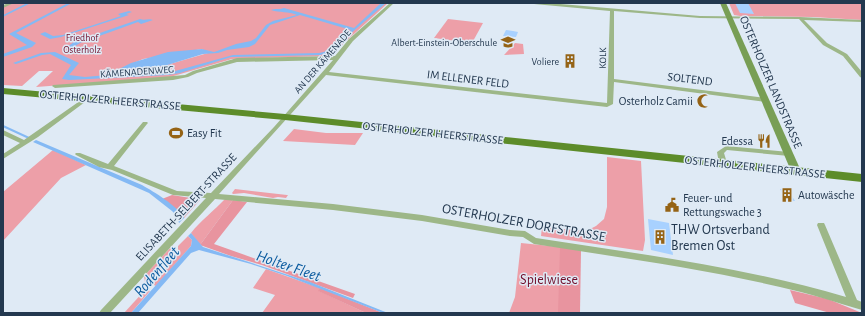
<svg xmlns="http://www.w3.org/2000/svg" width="865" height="316" viewBox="0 0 865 316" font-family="'Alegreya Sans',sans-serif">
<rect width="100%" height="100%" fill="#dfeaf5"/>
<g fill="#ed9fa8" fill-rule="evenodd">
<path d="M11,3H388L332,54L327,56L232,59L170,77L36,87L53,71H39L22,86L3,85V7ZM202,49L208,53L163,66L124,69V67L143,59Z"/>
<path d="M729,3H862V20L813,17L740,16L734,15Z"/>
<path d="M448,19L483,23L472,43L434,38Z"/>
<path d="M515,43L523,44L524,54L504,55Z"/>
<path d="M294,129L326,133H363L355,145L283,141Z"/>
<path d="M53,150L86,165L61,178L3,241V192Z"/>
<path d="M607,157L641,161L645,240L643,251L541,236L542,227L586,231L596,226L604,219L607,207Z"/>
<path d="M235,189L287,195H288L286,198L278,197L273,198L244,193L233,194L232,193Z"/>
<path d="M225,199L233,200L200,245L191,233C201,220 214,211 225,199Z"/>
<path d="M188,236L192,240L191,246L156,286L152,284L171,263L178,251V246Z"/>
<path d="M521,243L560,247L580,313H509L515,297Z"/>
<path d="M173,245L167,258L145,282L144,276Z"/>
<path d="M266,269L320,288L319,291L366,313H262L275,295L253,288Z"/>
<path d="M145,290L150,291L131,313H124Z"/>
</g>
<g fill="#e8949f">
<path d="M172,195L197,199L200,200L184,218L181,213L162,199Z"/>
<path d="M233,200L247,202L214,244L355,294L353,298L262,265L231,256L200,245Z"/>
<path d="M560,247L581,250L580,313H558Z"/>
<path d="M320,288L383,313H366L318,291Z"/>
<path d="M790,290L828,299L862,313H830L795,303Z"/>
</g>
<g fill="#84b9f4" fill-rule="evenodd">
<path d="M68,3H72L16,33L36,43L32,47L3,57V54L27,45L9,34Z"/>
<path d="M381,3H386L328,53L320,55L231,57L180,73L168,75L69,80L62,79L71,65L50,54L42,55L16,64L13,63L41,53L55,52L79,63L69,75L85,77L107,75L131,63L168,52L202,49L214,52L217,51L236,44L251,41L256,38L266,25L273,21L297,15C288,11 280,13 271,10C276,8 279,10 284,8L354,28ZM300,15L351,30L324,52L319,53L233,55L168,73L112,75L124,69L164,66L203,54L218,53L227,50L249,47L255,44L270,25Z"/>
<path d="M129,11L132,12L126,14L129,15L61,37L50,39L40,34L45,32L53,36L63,35L121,16L118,14Z"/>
<path d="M140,19C145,21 148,18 153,20L141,24L138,22L80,43L72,48L67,47L74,42Z"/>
<path d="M36,140L142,185C154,192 178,206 184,218L179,223L177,216L172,211L149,193L33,142Z"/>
<path d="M191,233L203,247L310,282L388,313H383L287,276L251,264L199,250L191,253L138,313H131L191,246L192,240L188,236Z"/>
</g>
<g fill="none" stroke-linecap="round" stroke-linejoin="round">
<path stroke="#84b9f4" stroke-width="1.5" d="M3,16L29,3"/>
<path stroke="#84b9f4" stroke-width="2" d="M3,126L29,138"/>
</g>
<g fill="#a8d1ff">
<path d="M735,3H748L754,14L740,13Z"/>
<path d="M506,30L513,31L518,32L516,37L503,36Z"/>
<path d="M780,189L788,190L795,201L786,200Z"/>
<path d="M648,219L669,223L673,255L651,250Z"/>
</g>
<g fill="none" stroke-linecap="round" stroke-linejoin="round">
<g fill="#9db788" fill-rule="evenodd">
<path d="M9,3H14L3,8V5Z"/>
<path d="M390,3H394L353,41L329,72L607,103L610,11L534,4L532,3H549L700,16L800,17L862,20V22L804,20L827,43L847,54L862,72V78L860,77L843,56L823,45L799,19L700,18L614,11V79L765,98L768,100L765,102L614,82L613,104L607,107L326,75L219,194L333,204L422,215L510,230L525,231L536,238C640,254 745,267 846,297L817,225L818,223H824L825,225L857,300L862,302V310C835,302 808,293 780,287C699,268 616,257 534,244L523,237L510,236L422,221L333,210L215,199L110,313H99L101,310L206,198L173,195L112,170L99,167L76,155L75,154L76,153H80L108,164L143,122H147L148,123L147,124L114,166L177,191L211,193L274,127L333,60L237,62L197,73L188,77L173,80L55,88L52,86L53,85L173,76L185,75L193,71L237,58L335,56L349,39Z"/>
<path d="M87,96L90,98L89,99L38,137L3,159V154L20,143L3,135V130L24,140Z"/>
<path d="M726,146L789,152L792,154L789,156L727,150L724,153L727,163L723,165L719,163L717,152Z"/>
</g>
<path fill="#789e55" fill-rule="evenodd" d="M720,3H726L801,171L800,173H792L791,171Z"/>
<path fill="#5d8c2a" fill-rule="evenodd" d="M3,88L285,114L862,174V182L285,120L3,94Z"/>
</g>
<defs>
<symbol id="school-bare" viewBox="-9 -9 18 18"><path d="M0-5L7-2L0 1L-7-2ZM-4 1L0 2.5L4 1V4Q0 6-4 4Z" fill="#956315" stroke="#dfeaf5" stroke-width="2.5" paint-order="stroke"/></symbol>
<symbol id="building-bare" viewBox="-9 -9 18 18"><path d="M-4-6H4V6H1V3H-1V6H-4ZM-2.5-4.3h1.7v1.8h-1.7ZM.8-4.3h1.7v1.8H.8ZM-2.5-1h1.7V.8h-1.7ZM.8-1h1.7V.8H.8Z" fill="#956315" stroke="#dfeaf5" stroke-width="2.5" paint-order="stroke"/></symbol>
<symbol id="mosque-bare" viewBox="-9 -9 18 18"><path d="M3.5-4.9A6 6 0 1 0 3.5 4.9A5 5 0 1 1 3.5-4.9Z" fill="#956315" stroke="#dfeaf5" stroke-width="2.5" paint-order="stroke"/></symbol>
<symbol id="stadium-bare" viewBox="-9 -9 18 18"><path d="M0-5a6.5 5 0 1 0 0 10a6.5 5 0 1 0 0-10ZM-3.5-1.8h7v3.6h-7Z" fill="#956315" stroke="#dfeaf5" stroke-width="2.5" paint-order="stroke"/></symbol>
<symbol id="restaurant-bare" viewBox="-9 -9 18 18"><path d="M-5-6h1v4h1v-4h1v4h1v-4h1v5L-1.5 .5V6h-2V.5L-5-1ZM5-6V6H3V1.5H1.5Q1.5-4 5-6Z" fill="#956315" stroke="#dfeaf5" stroke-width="2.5" paint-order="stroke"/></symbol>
<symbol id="civic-bare" viewBox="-9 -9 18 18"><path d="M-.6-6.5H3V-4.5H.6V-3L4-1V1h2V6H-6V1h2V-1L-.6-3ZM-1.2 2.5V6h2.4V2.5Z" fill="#956315" stroke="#dfeaf5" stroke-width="2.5" paint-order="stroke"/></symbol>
</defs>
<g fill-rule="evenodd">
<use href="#school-bare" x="498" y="32" width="20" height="20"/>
<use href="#building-bare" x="560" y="51" width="20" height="20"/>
<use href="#mosque-bare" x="694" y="91" width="20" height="20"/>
<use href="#stadium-bare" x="166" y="123" width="20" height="20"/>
<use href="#restaurant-bare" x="754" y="131" width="20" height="20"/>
<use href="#building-bare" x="777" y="185" width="20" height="20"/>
<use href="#civic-bare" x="662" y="195" width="20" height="20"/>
<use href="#building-bare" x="650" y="227" width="20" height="20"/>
</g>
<g text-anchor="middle" stroke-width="3" stroke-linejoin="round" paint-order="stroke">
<g font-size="10" fill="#710d2a" stroke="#dfeaf5">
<text x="82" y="41">Friedhof<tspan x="82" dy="12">Osterholz</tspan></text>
</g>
<g font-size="10" fill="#23384f" stroke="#dfeaf5" text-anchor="end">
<text x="497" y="46">Albert-Einstein-Oberschule</text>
<text x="559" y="65">Voliere</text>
</g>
<g font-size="10" fill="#23384f" stroke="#dfeaf5">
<text transform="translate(602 58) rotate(-89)" y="4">KOLK</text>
<text transform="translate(322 61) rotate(-49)" y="4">AN DER KÄMENADE</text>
<text transform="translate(137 71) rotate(-4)" y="4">KÄMENADENWEG</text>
</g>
<g font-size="12" fill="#23384f" stroke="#dfeaf5">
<text transform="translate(468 79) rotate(7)" y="4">IM ELLENER FELD</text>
<text transform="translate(690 79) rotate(7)" y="4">SOLTEND</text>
<text transform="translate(771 82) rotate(67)" y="4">OSTERHOLZER LANDSTRASSE</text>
<text transform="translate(110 100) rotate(5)" y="4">OSTERHOLZER HEERSTRASSE</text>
<text transform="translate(433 133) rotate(6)" y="4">OSTERHOLZER HEERSTRASSE</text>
<text transform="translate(755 167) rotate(6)" y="4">OSTERHOLZER HEERSTRASSE</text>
<text transform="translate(186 207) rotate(-47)" y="4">ELISABETH-SELBERT-STRASSE</text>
</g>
<g font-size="12" fill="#23384f" stroke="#dfeaf5" text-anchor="start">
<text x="693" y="105" text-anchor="end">Osterholz Camii</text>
<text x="187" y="137">Easy Fit</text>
<text x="753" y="145" text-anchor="end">Edessa</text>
<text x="798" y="199">Autowäsche</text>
<text x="683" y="202">Feuer- und<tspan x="683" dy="14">Rettungswache 3</tspan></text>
</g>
<g font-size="14" fill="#23384f" stroke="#dfeaf5">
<text transform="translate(524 222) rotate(10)" y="5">OSTERHOLZER DORFSTRASSE</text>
</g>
<g font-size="14" fill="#23384f" stroke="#dfeaf5" text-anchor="start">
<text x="671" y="234">THW Ortsverband<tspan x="671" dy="16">Bremen Ost</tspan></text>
</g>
<g font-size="14" fill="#710d2a" stroke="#dfeaf5">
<text x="549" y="284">Spielwiese</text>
</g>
<g font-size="16" font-style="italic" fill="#08599e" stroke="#dfeaf5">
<text transform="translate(289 265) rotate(19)" y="6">Holter Fleet</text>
<text transform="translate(156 271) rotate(-49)" y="6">Rodenfleet</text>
</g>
</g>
<rect width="865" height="316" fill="none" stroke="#23384f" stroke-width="8"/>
</svg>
